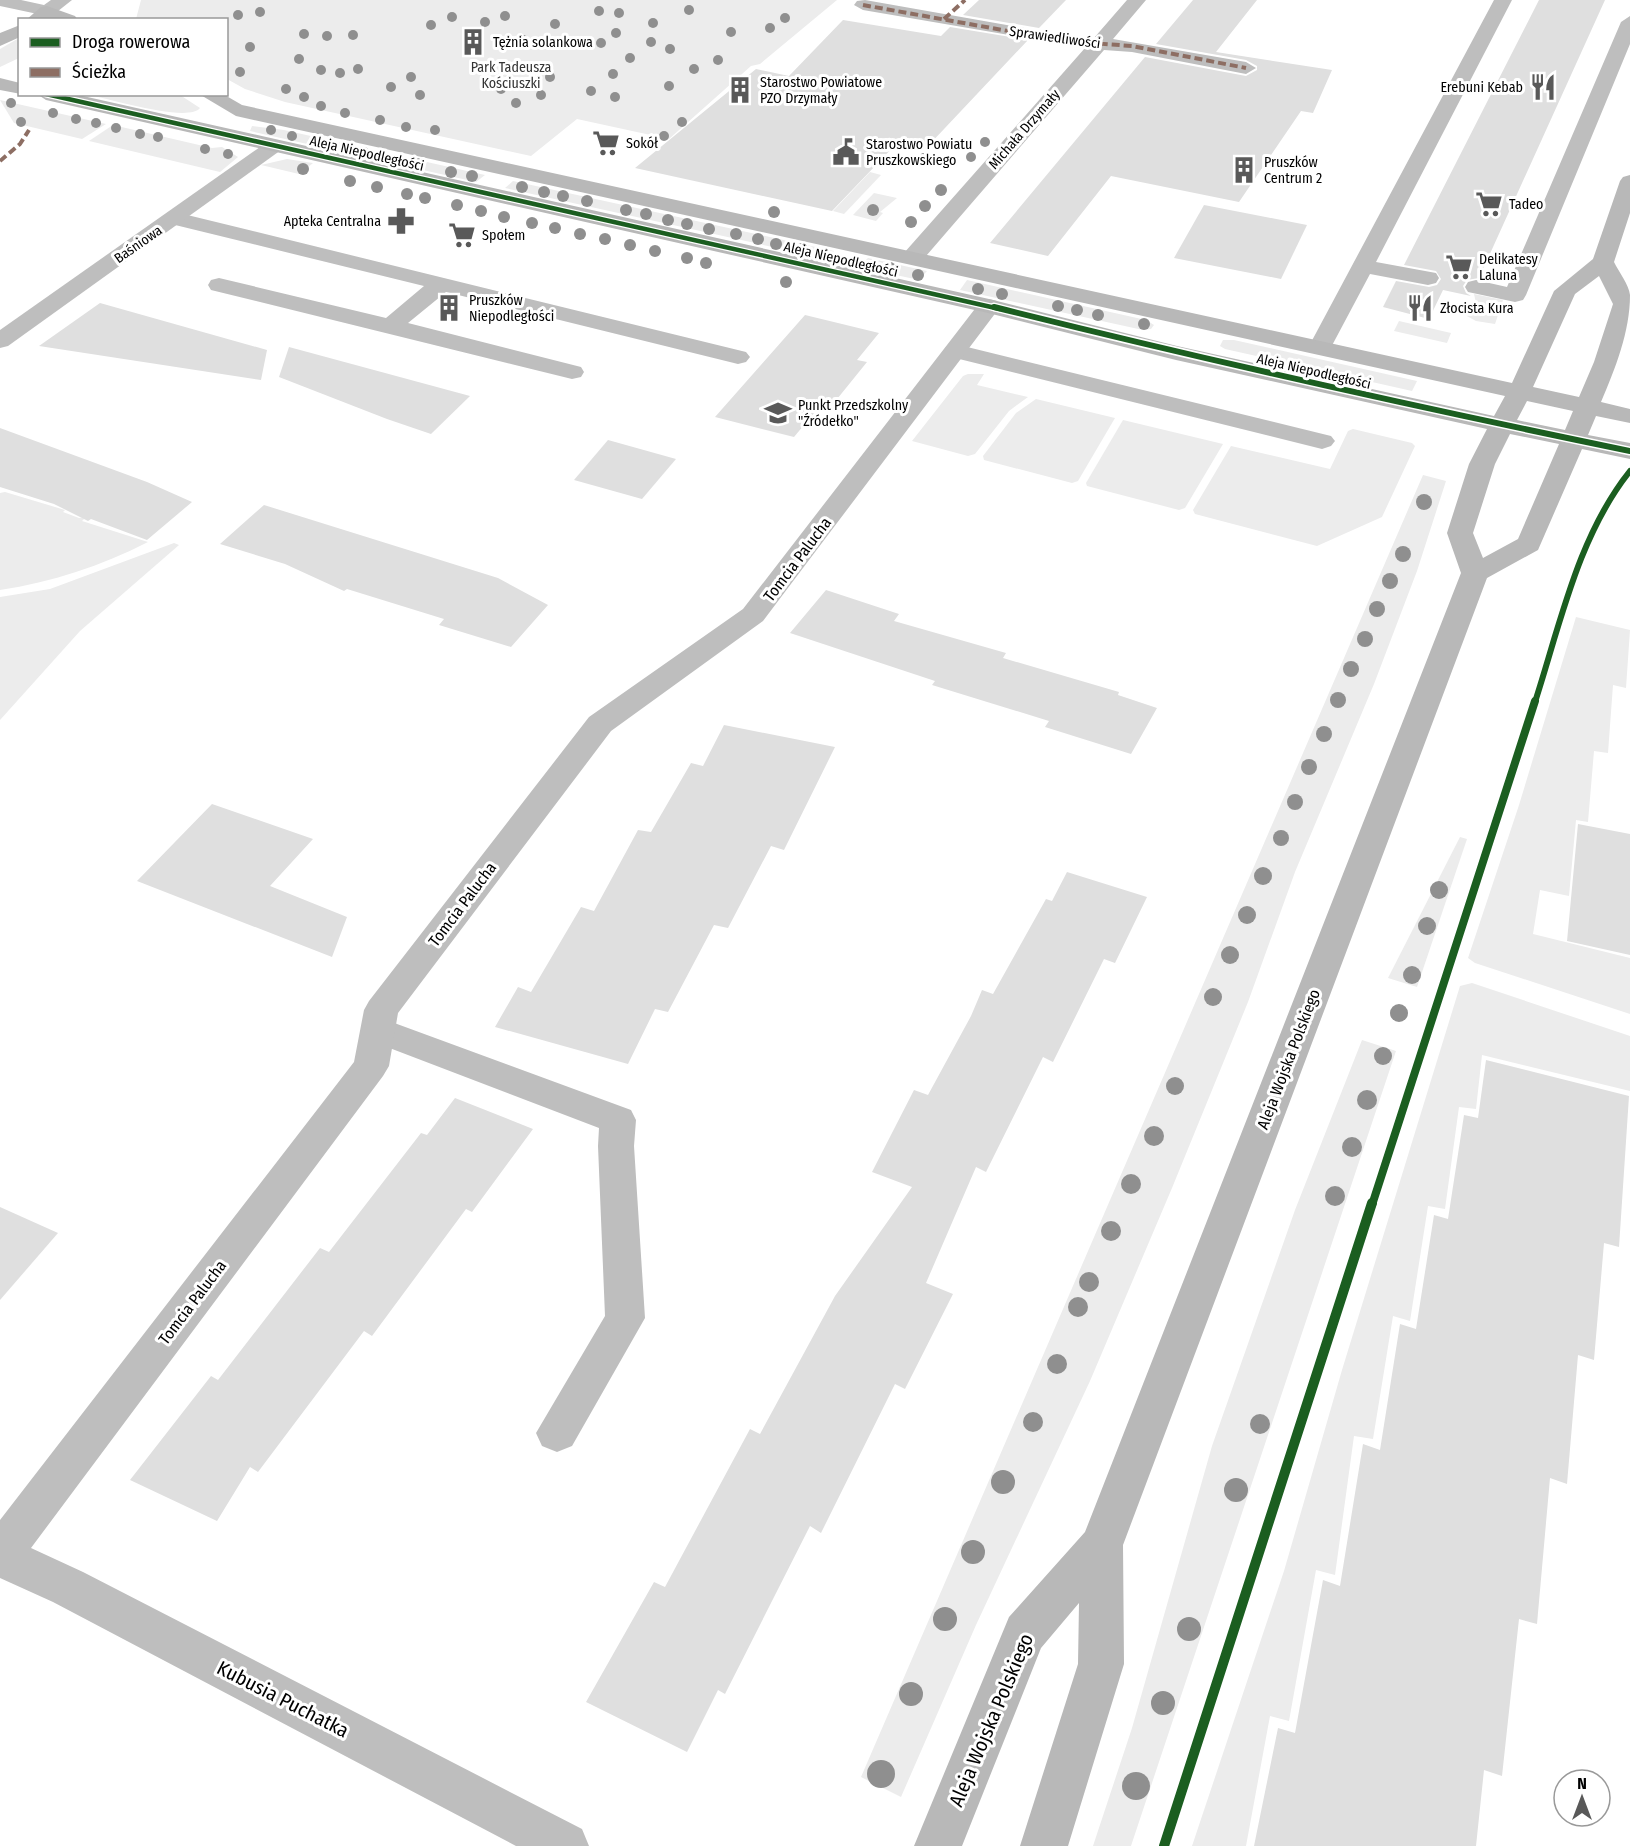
<svg xmlns="http://www.w3.org/2000/svg" width="1630" height="1846" viewBox="0 0 1630 1846" font-family="'Fira Sans Condensed',sans-serif">
<rect width="100%" height="100%" fill="#fff"/>
<g fill="#ececec">
<path d="M141,0H837L760,64L751,66L669,139L577,119L531,156L285,102L245,89L227,79L226,20L136,19Z"/>
<path d="M19,38V58L0,67V49Z"/>
<path d="M90,95H180L200,108C189,123 109,99 90,95Z"/>
<path d="M0,100L106,124L82,139L14,123Z"/>
<path d="M113,125L212,148L222,147L238,157L220,172L89,141Z"/>
<path d="M252,126L284,130L485,175L476,182L250,131Z"/>
<path d="M287,159L313,163L299,174L261,165Z"/>
<path d="M870,172L881,175L844,214L833,211Z"/>
<path d="M513,181L834,251L827,259L505,188Z"/>
<path d="M874,193L897,198L880,212L883,213L876,221L853,215Z"/>
<path d="M868,258L927,271L919,280L859,267Z"/>
<path d="M967,280L1146,320L1154,325L1151,329L1143,330L960,290Z"/>
<path d="M1474,294L1503,300L1495,324L1476,321L1452,308L1454,303L1469,305L1476,303Z"/>
<path d="M1399,321L1451,333L1447,343L1394,331Z"/>
<path d="M1223,340H1234L1417,381L1412,391L1225,349L1220,346Z"/>
<path d="M968,374H984L977,385L1028,397L1009,411L975,454L968,456L912,441L963,376Z"/>
<path d="M1036,399L1115,418L1078,481L1072,483L984,460L983,456L1016,413Z"/>
<path d="M1123,420L1223,444L1185,508L1179,510L1087,486L1086,483Z"/>
<path d="M1353,429L1412,443L1415,446L1382,517L1317,546L1195,514L1193,510L1231,446L1330,469L1348,431Z"/>
<path d="M1423,475L1446,481L1417,571L1374,684L1295,872L1248,1002L1172,1188L1090,1381L976,1625L901,1797L861,1777Z"/>
<path d="M5,492L65,510L63,512L79,518L86,517L82,521L148,542C101,566 52,582 0,590V493Z"/>
<path d="M174,543L179,545L80,631L0,720V597L50,589Z"/>
<path d="M1576,617L1630,630L1626,688L1613,685L1608,753L1594,751L1588,822L1576,820L1569,896L1540,890L1533,934L1630,958V1014L1475,963L1468,958L1519,805Z"/>
<path d="M1460,837L1467,839L1417,987L1388,978Z"/>
<path d="M1472,983L1630,1036V1091L1482,1055L1476,1109L1459,1107L1445,1209L1428,1206L1410,1321L1393,1316L1373,1439L1354,1436L1335,1575L1316,1570L1289,1721L1270,1716L1246,1846H1192L1284,1571L1342,1370L1460,986Z"/>
<path d="M1362,1040L1396,1051L1131,1846H1093L1132,1728L1212,1446L1295,1210Z"/>
</g>
<g fill="#dfdfdf">
<path d="M979,0H1066L1039,28L963,15Z"/>
<path d="M1193,0H1257L1216,52L1332,70L1313,113L1301,111L1239,202L1111,176L1048,256L990,243L1145,57L1246,76L1257,70V66L1246,60L1156,44Z"/>
<path d="M1539,0H1605L1479,278L1467,280L1463,286L1466,293L1471,296L1443,290L1429,319L1383,307L1396,281L1429,287L1437,285L1441,279L1436,271L1404,265Z"/>
<path d="M843,20L941,36L950,27L1028,40L928,146L899,141L832,211L635,168L756,69L789,76Z"/>
<path d="M1204,205L1307,225L1281,279L1174,258Z"/>
<path d="M100,303L267,350L261,380L39,346Z"/>
<path d="M805,315L879,333L857,360L867,362L829,409L819,407L794,437L715,417Z"/>
<path d="M289,347L470,396L431,434L387,419L279,377Z"/>
<path d="M0,428L147,482L192,502L147,540L91,519L88,521L54,504L0,487Z"/>
<path d="M608,440L676,459L642,499L574,480Z"/>
<path d="M264,505L498,578L548,605L511,647L439,625L444,619L347,589L344,591L285,564L220,544Z"/>
<path d="M826,590L899,614L894,621L1006,653L1003,658L1119,692L1118,695L1157,708L1131,754L1045,727L1049,721L932,685L935,681L790,633Z"/>
<path d="M724,725L835,747L784,850L771,846L728,928L714,925L668,1012L655,1009L628,1064L495,1027L518,987L531,992L581,907L594,911L638,830L651,832L691,763L703,766Z"/>
<path d="M212,804L313,839L270,886L347,917L332,957L137,881Z"/>
<path d="M1578,824L1630,834V955L1567,941Z"/>
<path d="M1067,872L1147,897L1115,963L1104,959L1053,1062L1043,1057L986,1172L976,1167L926,1283L953,1294L905,1389L895,1384L821,1533L810,1526L725,1694L718,1690L687,1752L586,1702L654,1582L665,1587L750,1429L760,1434L835,1296L912,1187L872,1172L914,1090L928,1095L971,1016L982,990L993,994L1046,899L1052,901Z"/>
<path d="M1486,1060L1629,1096L1619,1247L1604,1243L1594,1360L1578,1355L1567,1484L1550,1478L1537,1624L1519,1619L1502,1776L1484,1770L1476,1846H1254L1278,1728L1295,1733L1323,1580L1340,1586L1363,1444L1380,1450L1400,1324L1416,1329L1434,1215L1448,1219L1464,1115L1478,1118Z"/>
<path d="M455,1098L533,1129L472,1212L466,1209L372,1336L364,1331L258,1472L250,1467L217,1521L130,1480L211,1376L218,1380L320,1248L329,1252L421,1133L427,1135Z"/>
<path d="M0,1207L58,1233L0,1300Z"/>
</g>
<g fill="none" stroke-linecap="round" stroke-linejoin="round">
<g fill="#bebebe" fill-rule="evenodd">
<path d="M1494,0H1512L1376,262L1436,273L1439,278L1436,283L1428,285L1370,274L1328,353H1312L1308,348Z"/>
<path d="M1630,16V44L1526,295L1523,300L1515,302L1468,292L1465,287L1468,282L1476,280L1507,287L1621,22Z"/>
<path d="M175,212L746,352L750,357L746,362L738,364L446,292L408,323L581,367L584,372L581,377L572,379L211,290L208,285L211,280L219,278L386,318L424,286L167,223L164,218L167,213Z"/>
<path d="M955,344L1331,436L1335,441L1331,446L1322,449L947,356L943,351L947,346Z"/>
<path d="M378,1017L631,1110L636,1120L634,1146L645,1318L572,1446L557,1452L542,1446L536,1433L605,1316L598,1146L599,1128L366,1039L361,1030L366,1021Z"/>
</g>
<g fill="#bebebe" fill-rule="evenodd">
<path d="M0,0H21L44,5L51,0H72L53,15L47,16L0,6Z"/>
<path d="M865,0L1064,35L1094,38L1127,0H1146L1113,39L1246,62L1256,68L1246,74L1132,52L1104,50L920,263H904L901,258L904,253L1085,48L863,10L854,5L857,1Z"/>
<path d="M274,140L281,142L284,146L281,150L8,346L0,348V330L267,142Z"/>
<path d="M989,299L997,301L1000,306L997,311L763,621L611,731L398,1013L389,1066L383,1076L31,1548L83,1572L582,1829L589,1846H516L53,1602L0,1578V1520L354,1062L364,1010L369,1001L589,717L743,609L981,301Z"/>
</g>
<g fill="#b8b8b8" fill-rule="evenodd">
<path d="M47,6L75,16L78,20H26L41,7Z"/>
<path d="M20,25V37L0,46V33Z"/>
<path d="M0,78L20,83L21,94L0,90Z"/>
<path d="M37,94H74L989,299L1177,346L1494,416L1505,396L236,116L199,94H223L242,105L1512,383L1554,291L1593,259L1620,181L1623,177L1630,175V213L1614,262C1619,272 1629,285 1630,295C1630,332 1615,369 1601,402L1630,409V423L1596,416L1588,435L1630,443V459L1582,449L1538,550L1487,578L1123,1545L1124,1664L1068,1846H1020L1078,1664L1079,1603L1041,1648L962,1846H914L1009,1617L1085,1532L1461,573L1447,533L1469,464L1487,429L1176,360L988,313L46,100ZM1599,276L1613,304L1594,362L1579,397L1533,387L1575,294ZM1527,401L1573,411L1565,430L1517,420ZM1510,434L1559,444L1518,539L1483,558L1473,533L1495,464Z"/>
</g>
<g stroke="#8d6e63" stroke-width="4" stroke-dasharray="8 4" stroke-linecap="butt">
<path d="M863,5L1064,41L1132,46L1246,68"/>
<path d="M944,19L965,0"/>
<path d="M0,161L20,144L29,130"/>
</g>
<defs>
<path id="cycleway-far3" d="M46,94L1000,309"/>
<g id="cycleway-far2">
<path d="M994,307C1205,360 1417,407 1630,451"/>
<path d="M1535,702C1560,625 1578,536 1630,471"/>
</g>
<path id="cycleway-far1" d="M1372,1205L1535,701"/>
<path id="cycleway" d="M1164,1846L1372,1203"/>
</defs>
<use href="#cycleway-far3" stroke="#fff" stroke-width="7"/>
<use href="#cycleway-far2" stroke="#fff" stroke-width="9"/>
<use href="#cycleway-far1" stroke="#fff" stroke-width="11"/>
<use href="#cycleway" stroke="#fff" stroke-width="14"/>
<use href="#cycleway-far3" stroke="#1b5e20" stroke-width="4.5"/>
<use href="#cycleway-far2" stroke="#1b5e20" stroke-width="6"/>
<use href="#cycleway-far1" stroke="#1b5e20" stroke-width="8"/>
<use href="#cycleway" stroke="#1b5e20" stroke-width="10"/>
</g>
<g fill="#8f8f8f">
<circle cx="689" cy="10" r="5"/>
<circle cx="599" cy="11" r="5"/>
<circle cx="260" cy="12" r="5"/>
<circle cx="619" cy="13" r="5"/>
<circle cx="238" cy="15" r="5"/>
<circle cx="505" cy="16" r="5"/>
<circle cx="452" cy="17" r="5"/>
<circle cx="785" cy="18" r="5"/>
<circle cx="485" cy="22" r="5"/>
<circle cx="653" cy="23" r="5"/>
<circle cx="555" cy="24" r="5"/>
<circle cx="431" cy="25" r="5"/>
<circle cx="770" cy="28" r="5"/>
<circle cx="731" cy="32" r="5"/>
<circle cx="616" cy="33" r="5"/>
<circle cx="304" cy="34" r="5"/>
<circle cx="353" cy="35" r="5"/>
<circle cx="327" cy="36" r="5"/>
<circle cx="523" cy="40" r="5"/>
<circle cx="651" cy="42" r="5"/>
<circle cx="601" cy="43" r="5"/>
<circle cx="250" cy="47" r="5"/>
<circle cx="670" cy="49" r="5"/>
<circle cx="630" cy="58" r="5"/>
<circle cx="299" cy="59" r="5"/>
<circle cx="718" cy="60" r="5"/>
<circle cx="358" cy="69" r="5"/>
<circle cx="694" cy="69" r="5"/>
<circle cx="321" cy="70" r="5"/>
<circle cx="240" cy="72" r="5"/>
<circle cx="340" cy="73" r="5"/>
<circle cx="613" cy="74" r="5"/>
<circle cx="411" cy="77" r="5"/>
<circle cx="550" cy="77" r="5"/>
<circle cx="669" cy="86" r="5"/>
<circle cx="391" cy="87" r="5"/>
<circle cx="286" cy="89" r="5"/>
<circle cx="501" cy="89" r="5"/>
<circle cx="591" cy="91" r="5"/>
<circle cx="420" cy="95" r="5"/>
<circle cx="541" cy="95" r="5"/>
<circle cx="304" cy="97" r="5"/>
<circle cx="615" cy="97" r="5"/>
<circle cx="11" cy="103" r="5"/>
<circle cx="516" cy="103" r="5"/>
<circle cx="321" cy="106" r="5"/>
<circle cx="53" cy="113" r="5"/>
<circle cx="345" cy="113" r="5"/>
<circle cx="76" cy="119" r="5"/>
<circle cx="380" cy="120" r="5"/>
<circle cx="21" cy="122" r="5"/>
<circle cx="682" cy="122" r="5"/>
<circle cx="96" cy="123" r="5"/>
<circle cx="406" cy="127" r="5"/>
<circle cx="116" cy="128" r="5"/>
<circle cx="271" cy="130" r="5"/>
<circle cx="435" cy="130" r="5"/>
<circle cx="140" cy="134" r="5"/>
<circle cx="292" cy="136" r="5"/>
<circle cx="664" cy="136" r="5"/>
<circle cx="158" cy="137" r="5"/>
<circle cx="985" cy="142" r="5"/>
<circle cx="329" cy="144" r="5"/>
<circle cx="205" cy="149" r="5"/>
<circle cx="364" cy="152" r="5"/>
<circle cx="228" cy="154" r="5"/>
<circle cx="382" cy="156" r="5"/>
<circle cx="971" cy="157" r="5"/>
<circle cx="924" cy="158" r="5"/>
<circle cx="417" cy="164" r="6"/>
<circle cx="303" cy="169" r="6"/>
<circle cx="451" cy="172" r="6"/>
<circle cx="472" cy="176" r="6"/>
<circle cx="350" cy="181" r="6"/>
<circle cx="377" cy="187" r="6"/>
<circle cx="522" cy="187" r="6"/>
<circle cx="941" cy="190" r="6"/>
<circle cx="544" cy="192" r="6"/>
<circle cx="407" cy="194" r="6"/>
<circle cx="563" cy="196" r="6"/>
<circle cx="425" cy="198" r="6"/>
<circle cx="587" cy="201" r="6"/>
<circle cx="457" cy="205" r="6"/>
<circle cx="925" cy="206" r="6"/>
<circle cx="626" cy="210" r="6"/>
<circle cx="873" cy="210" r="6"/>
<circle cx="481" cy="211" r="6"/>
<circle cx="774" cy="212" r="6"/>
<circle cx="646" cy="214" r="6"/>
<circle cx="504" cy="217" r="6"/>
<circle cx="668" cy="220" r="6"/>
<circle cx="911" cy="222" r="6"/>
<circle cx="532" cy="223" r="6"/>
<circle cx="687" cy="224" r="6"/>
<circle cx="555" cy="228" r="6"/>
<circle cx="709" cy="229" r="6"/>
<circle cx="580" cy="234" r="6"/>
<circle cx="736" cy="234" r="6"/>
<circle cx="605" cy="239" r="6"/>
<circle cx="758" cy="239" r="6"/>
<circle cx="776" cy="244" r="6"/>
<circle cx="630" cy="245" r="6"/>
<circle cx="802" cy="249" r="6"/>
<circle cx="655" cy="251" r="6"/>
<circle cx="824" cy="254" r="6"/>
<circle cx="687" cy="258" r="6"/>
<circle cx="706" cy="263" r="6"/>
<circle cx="890" cy="268" r="6"/>
<circle cx="918" cy="275" r="6"/>
<circle cx="786" cy="282" r="6"/>
<circle cx="978" cy="289" r="6"/>
<circle cx="1002" cy="294" r="6"/>
<circle cx="1058" cy="306" r="6"/>
<circle cx="1077" cy="310" r="6"/>
<circle cx="1098" cy="315" r="6"/>
<circle cx="1144" cy="324" r="6"/>
<circle cx="1424" cy="502" r="8"/>
<circle cx="1403" cy="554" r="8"/>
<circle cx="1390" cy="581" r="8"/>
<circle cx="1377" cy="609" r="8"/>
<circle cx="1365" cy="639" r="8"/>
<circle cx="1351" cy="669" r="8"/>
<circle cx="1338" cy="700" r="8"/>
<circle cx="1324" cy="734" r="8"/>
<circle cx="1309" cy="767" r="8"/>
<circle cx="1295" cy="802" r="8"/>
<circle cx="1281" cy="838" r="8"/>
<circle cx="1263" cy="876" r="9"/>
<circle cx="1439" cy="890" r="9"/>
<circle cx="1247" cy="915" r="9"/>
<circle cx="1427" cy="926" r="9"/>
<circle cx="1230" cy="955" r="9"/>
<circle cx="1412" cy="975" r="9"/>
<circle cx="1213" cy="997" r="9"/>
<circle cx="1399" cy="1013" r="9"/>
<circle cx="1383" cy="1056" r="9"/>
<circle cx="1175" cy="1086" r="9"/>
<circle cx="1367" cy="1100" r="10"/>
<circle cx="1154" cy="1136" r="10"/>
<circle cx="1352" cy="1147" r="10"/>
<circle cx="1131" cy="1184" r="10"/>
<circle cx="1335" cy="1196" r="10"/>
<circle cx="1111" cy="1231" r="10"/>
<circle cx="1089" cy="1282" r="10"/>
<circle cx="1078" cy="1307" r="10"/>
<circle cx="1057" cy="1364" r="10"/>
<circle cx="1033" cy="1422" r="10"/>
<circle cx="1260" cy="1424" r="10"/>
<circle cx="1003" cy="1482" r="12"/>
<circle cx="1236" cy="1490" r="12"/>
<circle cx="973" cy="1552" r="12"/>
<circle cx="945" cy="1619" r="12"/>
<circle cx="1189" cy="1629" r="12"/>
<circle cx="911" cy="1694" r="12"/>
<circle cx="1163" cy="1703" r="12"/>
<circle cx="881" cy="1774" r="14"/>
<circle cx="1136" cy="1786" r="14"/>
</g>
<defs>
<symbol id="building-bare" viewBox="-9 -9 18 18"><path d="M-4-6H4V6H1V3H-1V6H-4ZM-2.5-4.3h1.7v1.8h-1.7ZM.8-4.3h1.7v1.8H.8ZM-2.5-1h1.7V.8h-1.7ZM.8-1h1.7V.8H.8Z" fill="#595959" stroke="#fff" stroke-width="2.5" paint-order="stroke"/></symbol>
<symbol id="restaurant-bare" viewBox="-9 -9 18 18"><path d="M-5-6h1v4h1v-4h1v4h1v-4h1v5L-1.5 .5V6h-2V.5L-5-1ZM5-6V6H3V1.5H1.5Q1.5-4 5-6Z" fill="#595959" stroke="#fff" stroke-width="2.5" paint-order="stroke"/></symbol>
<symbol id="supermarket-bare" viewBox="-9 -9 18 18"><path d="M-6-5.5h2.5l.6 2H6L4.5 2H-2.5L-4.4-4H-6ZM-1.5 3.2a1.3 1.3 0 1 0 .1 0ZM3 3.2a1.3 1.3 0 1 0 .1 0Z" fill="#595959" stroke="#fff" stroke-width="2.5" paint-order="stroke"/></symbol>
<symbol id="civic-bare" viewBox="-9 -9 18 18"><path d="M-.6-6.5H3V-4.5H.6V-3L4-1V1h2V6H-6V1h2V-1L-.6-3ZM-1.2 2.5V6h2.4V2.5Z" fill="#595959" stroke="#fff" stroke-width="2.5" paint-order="stroke"/></symbol>
<symbol id="pharmacy-bare" viewBox="-9 -9 18 18"><path d="M-2-6h4v4h4v4h-4v4h-4v-4h-4v-4h4Z" fill="#595959" stroke="#fff" stroke-width="2.5" paint-order="stroke"/></symbol>
<symbol id="school-bare" viewBox="-9 -9 18 18"><path d="M0-5L7-2L0 1L-7-2ZM-4 1L0 2.5L4 1V4Q0 6-4 4Z" fill="#595959" stroke="#fff" stroke-width="2.5" paint-order="stroke"/></symbol>
</defs>
<g fill-rule="evenodd">
<use href="#building-bare" x="454" y="23" width="38" height="38"/>
<use href="#restaurant-bare" x="1524" y="68" width="38" height="38"/>
<use href="#building-bare" x="721" y="71" width="38" height="38"/>
<use href="#supermarket-bare" x="587" y="124" width="38" height="38"/>
<use href="#civic-bare" x="827" y="133" width="38" height="38"/>
<use href="#building-bare" x="1225" y="151" width="38" height="38"/>
<use href="#supermarket-bare" x="1470" y="185" width="38" height="38"/>
<use href="#pharmacy-bare" x="382" y="202" width="38" height="38"/>
<use href="#supermarket-bare" x="443" y="216" width="38" height="38"/>
<use href="#supermarket-bare" x="1440" y="248" width="38" height="38"/>
<use href="#building-bare" x="430" y="289" width="38" height="38"/>
<use href="#restaurant-bare" x="1401" y="289" width="38" height="38"/>
<use href="#school-bare" x="759" y="394" width="38" height="38"/>
</g>
<g text-anchor="middle" stroke-width="6" stroke-linejoin="round" paint-order="stroke">
<g font-size="14" fill="#000" stroke="#fff">
<text transform="translate(1055 37) rotate(8)" y="5">Sprawiedliwości</text>
<text transform="translate(1024 129) rotate(-49)" y="5">Michała Drzymały</text>
<text transform="translate(367 153) rotate(13)" y="5">Aleja Niepodległości</text>
<text transform="translate(138 244) rotate(-35)" y="5">Baśniowa</text>
<text transform="translate(841 259) rotate(13)" y="5">Aleja Niepodległości</text>
<text transform="translate(1314 371) rotate(13)" y="5">Aleja Niepodległości</text>
</g>
<g font-size="14" fill="#000" stroke="#fff" text-anchor="start">
<text x="493" y="47">Tężnia solankowa</text>
<text x="760" y="87">Starostwo Powiatowe<tspan x="760" dy="16">PZO Drzymały</tspan></text>
<text x="1523" y="92" text-anchor="end">Erebuni Kebab</text>
<text x="626" y="148">Sokół</text>
<text x="866" y="149">Starostwo Powiatu<tspan x="866" dy="16">Pruszkowskiego</tspan></text>
<text x="1264" y="167">Pruszków<tspan x="1264" dy="16">Centrum 2</tspan></text>
<text x="1509" y="209">Tadeo</text>
<text x="381" y="226" text-anchor="end">Apteka Centralna</text>
<text x="482" y="240">Społem</text>
<text x="1479" y="264">Delikatesy<tspan x="1479" dy="16">Laluna</tspan></text>
<text x="469" y="305">Pruszków<tspan x="469" dy="16">Niepodległości</tspan></text>
<text x="1440" y="313">Złocista Kura</text>
<text x="798" y="410">Punkt Przedszkolny<tspan x="798" dy="16">"Źródełko"</tspan></text>
</g>
<g font-size="14" fill="#333" stroke="#fff">
<text x="511" y="72">Park Tadeusza<tspan x="511" dy="16">Kościuszki</tspan></text>
</g>
<g font-size="16" fill="#000" stroke="#fff">
<text transform="translate(797 559) rotate(-53)" y="6">Tomcia Palucha</text>
<text transform="translate(462 904) rotate(-53)" y="6">Tomcia Palucha</text>
<text transform="translate(1288 1059) rotate(-69)" y="6">Aleja Wojska Polskiego</text>
<text transform="translate(192 1302) rotate(-53)" y="6">Tomcia Palucha</text>
</g>
<g font-size="20" fill="#000" stroke="#fff">
<text transform="translate(283 1699) rotate(27)" y="7">Kubusia Puchatka</text>
<text transform="translate(991 1720) rotate(-67)" y="7">Aleja Wojska Polskiego</text>
</g>
</g>
<rect x="18" y="18" width="210" height="78" fill="#ffffff" stroke="#999999" stroke-width="1.5"/>
<rect x="30" y="38" width="30" height="9" fill="#1b5e20" stroke="#999999" stroke-width="1.5"/>
<text x="72" y="48" font-size="18" fill="#000000">Droga rowerowa</text>
<rect x="30" y="68" width="30" height="9" fill="#8d6e63" stroke="#999999" stroke-width="1.5"/>
<text x="72" y="78" font-size="18" fill="#000000">Ścieżka</text>
<g transform="translate(1582 1798)"><circle r="28" fill="#ffffff" stroke="#999999" stroke-width="1.5"/>
<path d="M0-4.5L10 22L0 15L-10 22Z" fill="#595959"/>
<text y="-9" font-size="16" font-weight="bold" text-anchor="middle" fill="#000000">N</text>
</g>
</svg>
